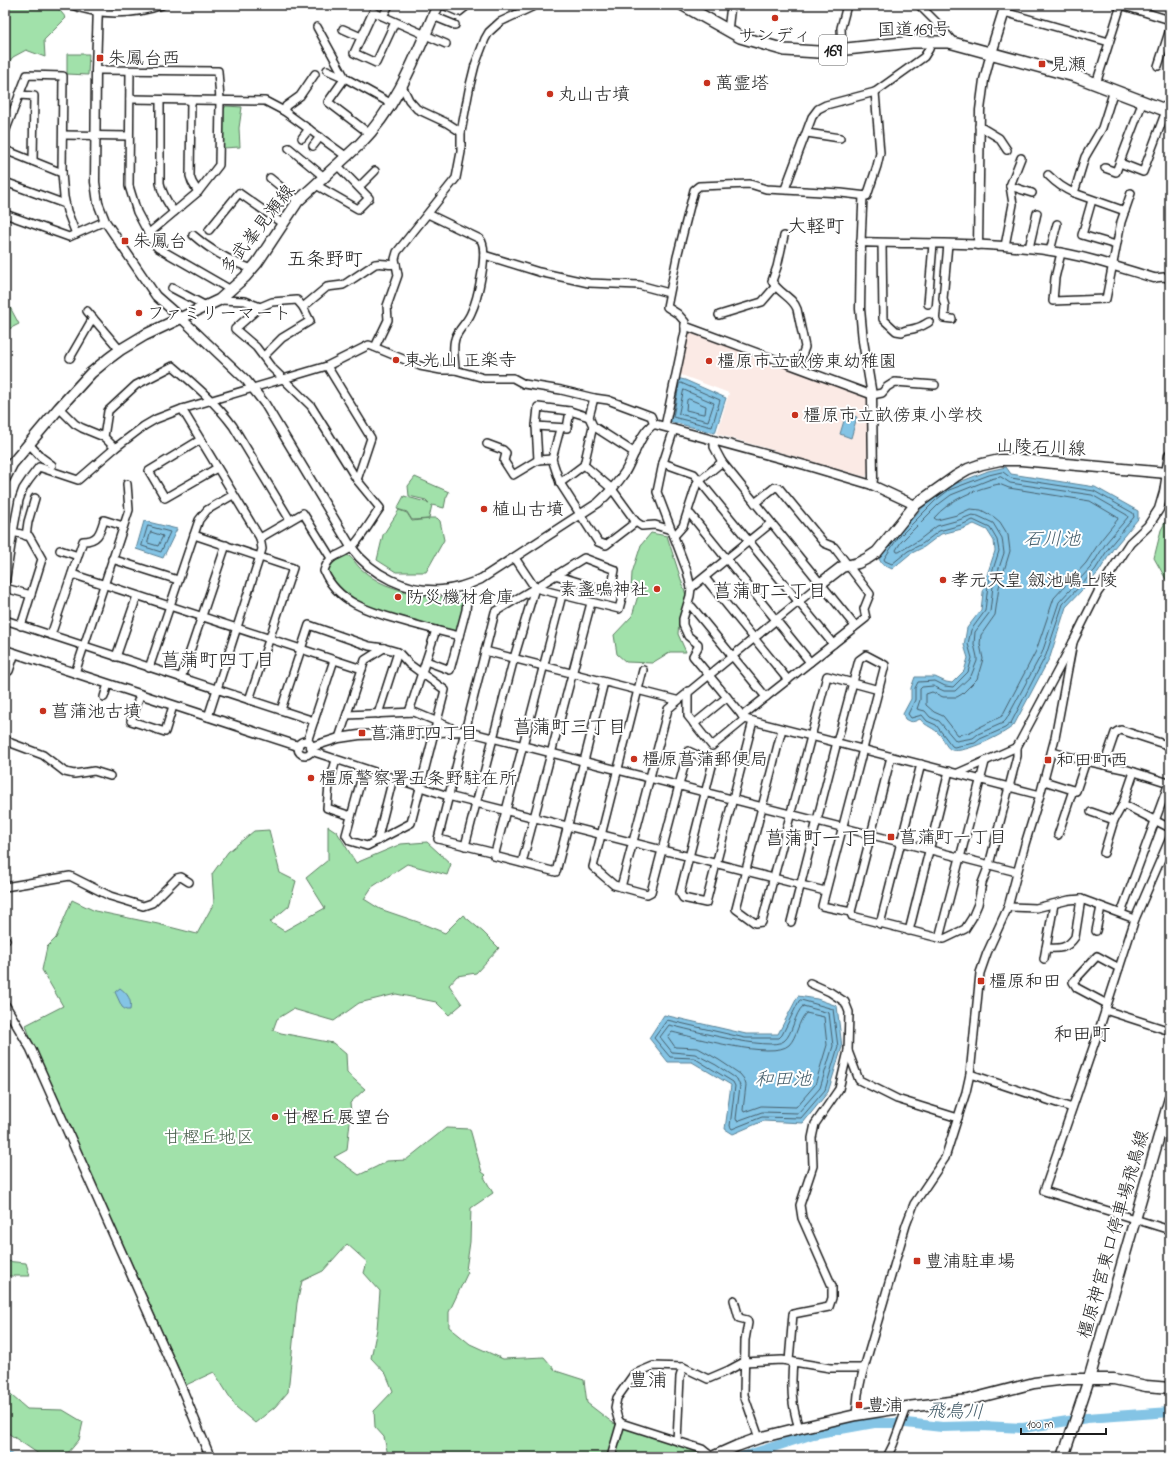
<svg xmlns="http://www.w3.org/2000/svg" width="1175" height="1462" viewBox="0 0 1175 1462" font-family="'Indie Flower','Klee One',sans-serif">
<rect width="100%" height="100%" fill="#fff"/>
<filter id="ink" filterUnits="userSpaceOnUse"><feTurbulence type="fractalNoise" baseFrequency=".025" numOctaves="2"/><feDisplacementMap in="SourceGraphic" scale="8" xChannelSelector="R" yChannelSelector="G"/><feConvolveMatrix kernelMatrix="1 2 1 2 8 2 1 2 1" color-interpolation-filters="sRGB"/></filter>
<g filter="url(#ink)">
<path fill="#fbeae5" d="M691,330L867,396L870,466L866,477L717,434L729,393L676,373L686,333Z"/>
<g fill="#a1e1aa" stroke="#5e7e63">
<path d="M5,5H54L57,7L66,18L44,40L45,57L26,50L13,57L5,67Z"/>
<path d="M67,54H89L88,75L67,74Z"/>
<path d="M226,106L242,107L239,128L240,147L223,148V110Z"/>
<path d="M5,298L19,324L5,331Z"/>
<path d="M415,477L449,492L446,498L444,508L432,505L429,518H437L440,521L444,540L426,572H396L377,560L383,535L399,510L407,513L412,521L429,519L412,520L407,512L397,509L404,496L429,503L426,500L409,496L408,486Z"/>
<path d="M1170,513V582L1167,581L1154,558L1161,530Z"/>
<path d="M651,533L667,536L686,595L679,620L678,634L686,652H670L652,663L626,662L617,654L614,635L632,616L639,592L631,589L632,573L641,545Z"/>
<path d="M344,554C351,555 355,563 360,568C368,575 376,581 386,585C402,591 422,597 440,597C448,597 457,593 464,596L465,603L458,630L455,633C419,623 341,610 328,570L330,563Z"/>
<path d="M328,826L337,832L356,863L401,844L427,842L451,864L447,875L407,864L372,887L364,899L380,909L418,922L445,933L463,915L483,932L499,948L476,973L457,976L449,985L462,1004L449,1015L436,1002L396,994L359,1003L334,1021L293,1009L277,1019L273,1030L281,1033L333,1043L346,1054L347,1073L365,1089L350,1103L351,1112L347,1150L334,1157L359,1175L376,1167L387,1161L406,1160L446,1128L470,1129L482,1172L486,1175L484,1177L493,1193L471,1208L470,1242L466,1270L468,1272L449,1312V1327L470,1344L503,1359L544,1357L556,1371L584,1380L587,1403L613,1423L689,1448L703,1455L699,1457H387L388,1455L384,1437L375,1427L374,1411L393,1391L386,1374L371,1358L377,1329L380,1291L364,1273L367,1262L347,1244L323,1271L302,1281L297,1303L288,1392L275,1407L255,1423L236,1407L214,1372L186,1385L30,1037L26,1025L63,1006L42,970L47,947L56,938L72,900L95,911L158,924L197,934L214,903L212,874L228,852L254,831L269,830L280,873L296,881L289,906L270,922L284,931L325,908L306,878L328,860Z"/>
<path d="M5,1261L26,1263L30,1276H5Z"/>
<path d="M5,1390L27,1409L63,1410L83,1422L79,1440L68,1453L43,1457L5,1431Z"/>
</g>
<g fill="#84c4e5" stroke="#5a8195">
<path d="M677,378L685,380L726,398L715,433L668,421Z"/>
<path d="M846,414L857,417L851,438L840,434Z"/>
<path d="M1006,467L1011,474L1095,487L1138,511V519L1113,549L1098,573L1066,607L1050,657L1014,725C1005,734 964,754 952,750C947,749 944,741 941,736C934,727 926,727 920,719C914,722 911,723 905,719L903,714L911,699V688L915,677H935L946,682L952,683L964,671L968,658L964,645L967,628L981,610L984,584L995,551L994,541L987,530L974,524L962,529L941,534L924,547L910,554L892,569L882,564L879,559L894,537L933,497L947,487L988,471Z"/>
<path d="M144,521L177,529L163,558L136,549Z"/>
<path d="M120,988C128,994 132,1000 130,1010H126L122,1007L115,992Z"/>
<path d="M798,996L817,999L837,1006L842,1047L828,1092L803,1123L763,1121L733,1134L725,1129L731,1085L692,1062H668L649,1038L664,1015L746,1034H778Z"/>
</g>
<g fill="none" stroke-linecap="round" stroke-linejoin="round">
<g stroke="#465f6c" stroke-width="1">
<path d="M681,383L720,400L712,427L673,417L679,385Z"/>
<path d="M684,390L714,403L708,421L679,414Z"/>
<path d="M689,399L706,406L705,414H703L686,410L687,400Z"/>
<path d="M1003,472L1011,478L1094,491L1133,513L1134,517L1110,546L1095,570L1063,604L1046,655L1011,723L1005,728L980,739L975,743L954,747L952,746L936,725L927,721L922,715L911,718L908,714L915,700V688L918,682L935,681L945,686L953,687L968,672L972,658L968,644L971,630L985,611L988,585L999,551L997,540L990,528L973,520L961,525L939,531L922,544L908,551L892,564L885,561L884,559L897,539L936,500L949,490L989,475Z"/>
<path d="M1001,477L1010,483L1092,495L1127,515L1128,517L1106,543L1091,567L1059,602L1042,653L1006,720L1003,723L978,734L973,738L956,741L939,721L930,717L925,711L917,709L920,700V689L922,687L933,686L944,691H955L971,676L977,661V657L974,644L975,632L990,612L993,586L1004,553L1002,538L993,523L978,516L972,515L959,520L937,526L919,540L899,552H897L896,550L901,542L939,504L951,495L991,479Z"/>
<path d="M999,484L1009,488L1090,501L1117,517L1118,519L1101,540L1086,563L1054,598L1036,651L1002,716L970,732L958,735L943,716L934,712L926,705V694L932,692L943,697H957L962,694L977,679L983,659L980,644L981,635L995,615L999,587L1010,551L1008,535L1000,522L994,517L981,510L970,509L957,515L937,520L934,518C949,500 977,488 999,484Z"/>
<path d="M148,526L170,532L161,552L142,546Z"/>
<path d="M151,532L163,536L158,546L148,543Z"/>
<path d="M801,1000L833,1009L838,1047L825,1090L801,1118L762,1117L732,1129L730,1126L735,1086L733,1082L694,1058L670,1057L654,1038L667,1020L745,1038H779L782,1035L799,1001Z"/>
<path d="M803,1006L829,1013L833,1046L820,1088L798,1113L762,1112L737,1121L736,1119L740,1086L737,1079L716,1065L695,1054L672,1052L660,1037L669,1025C688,1029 770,1052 784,1041C793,1034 794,1014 803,1006Z"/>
<path d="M806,1013L824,1017L827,1045L815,1085L796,1107L761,1106L744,1112L743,1110L746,1085L744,1079L740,1074L719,1060L698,1048L675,1047L668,1037L672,1032C693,1037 773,1060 789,1045C797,1037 798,1021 806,1013Z"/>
</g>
<g stroke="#84c4e5" stroke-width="10">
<path d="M6,1457H8"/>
<path d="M742,1457L813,1434L874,1423H906L942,1427L982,1426L1023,1428L1087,1418L1170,1412"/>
</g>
<defs>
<g id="minor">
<path d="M72,5C100,16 134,15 162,5"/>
<path d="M443,5L459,12L468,5"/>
<path d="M919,5L936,22L954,43"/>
<path d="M1121,5L1170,20"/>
<path d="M1004,12L1109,42"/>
<path d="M383,16L389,5"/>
<path d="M433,16L455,25"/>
<path d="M395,22L376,63L354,53L373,12L446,44"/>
<path d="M317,27L345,78L392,104"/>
<path d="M343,29L361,37"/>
<path d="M728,31L731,5"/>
<path d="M842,50L841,28L847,5"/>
<path d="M1158,66L1170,29"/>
<path d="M96,70L218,71L220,100L219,165L198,192L148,234"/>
<path d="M327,70L345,78L328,102L370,134"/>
<path d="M130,71L129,186L137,212L154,244L158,248L231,290"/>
<path d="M1096,84L1121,5"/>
<path d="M402,86L409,100L417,109L447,123L461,132"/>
<path d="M1114,90L1102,128L1085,157L1074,193L1125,211"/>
<path d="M19,95L34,96L33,161"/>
<path d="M130,99L265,101L284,111L347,157"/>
<path d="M160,100V183C162,194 167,202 174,212"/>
<path d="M191,100L190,176L192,182L198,192"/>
<path d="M284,111L286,106L300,96L315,74"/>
<path d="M979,126L999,138L1007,150"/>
<path d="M5,132L27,75L63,76L62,173L64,197L67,211L76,234"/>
<path d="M807,133L840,138"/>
<path d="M63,135L129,136"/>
<path d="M302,138L309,129"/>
<path d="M313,146L320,137"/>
<path d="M289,148L324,177"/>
<path d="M5,150L62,173"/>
<path d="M1120,163L1143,172L1166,111"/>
<path d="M1105,168L1116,172L1143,101"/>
<path d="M1048,175C1056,183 1064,189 1074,193"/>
<path d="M270,178L298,201"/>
<path d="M5,182L65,204"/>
<path d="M316,185L358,209L369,198L337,165"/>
<path d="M1010,186L1032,193"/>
<path d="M359,187L375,171"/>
<path d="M785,189L812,117L818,109L826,105L875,92L924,57L929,49L931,41"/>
<path d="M1092,200L1082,235L1116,245"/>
<path d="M5,214L69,237L105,221"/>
<path d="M428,214L480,239C490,249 477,301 471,313C467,323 458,329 455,339C452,348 455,361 455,370"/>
<path d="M209,230L239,193L283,224"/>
<path d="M193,235C211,251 230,261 252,269"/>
<path d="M784,236L777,267L772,281C778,293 793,297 797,309L805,347L798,367"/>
<path d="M861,242L863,196"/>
<path d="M882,243L883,319L896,331L902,332C906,329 911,330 916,328C921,327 925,324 929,322"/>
<path d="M948,244L943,299L945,306L944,318L952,319"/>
<path d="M1005,246L1013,204L1010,186L1021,158"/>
<path d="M1029,248L1037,213"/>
<path d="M1050,251L1057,224"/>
<path d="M1061,253L1055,278L1053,301L1106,299L1121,222L1131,193"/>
<path d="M484,255L539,272L589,283L639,285L669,293"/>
<path d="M1154,278L1164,277L1170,279"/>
<path d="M172,288L206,306"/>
<path d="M219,300L245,301L260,307L235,329L256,347L271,367L311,406L357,480L380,508C373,518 360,540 352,547C340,557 329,553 324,571C337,602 370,612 399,620C419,626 439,631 459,636"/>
<path d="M928,304L933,244"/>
<path d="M260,307L272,302L297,300L303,307L310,321L282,338L264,356"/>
<path d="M303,307L327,287L343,285L348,282L375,264C383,262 389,266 396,264"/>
<path d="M87,311L120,350"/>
<path d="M719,315L762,302L775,287"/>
<path d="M685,326L872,395L882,393L887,387L895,382L935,385"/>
<path d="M375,347L388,320L387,306L398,275L395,259L397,252L456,178L461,152V132L470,85L475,65L485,39L489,32L500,22L536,5"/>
<path d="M70,358L93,318"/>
<path d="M327,366L371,438L357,480"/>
<path d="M594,398L589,417L593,426L635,453"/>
<path d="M59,408L75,424L82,428L104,437L115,448"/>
<path d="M182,409L260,538L262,549L260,556L208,717"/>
<path d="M536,426L567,428L570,411"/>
<path d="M665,426L685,332V322L678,314L667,307L677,257L694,190L699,186L750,184L766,189L841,193L867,196L877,166L880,153L875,92"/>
<path d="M560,429L552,459L560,483L598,542L606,545L636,522"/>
<path d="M674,429L663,463L657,492L687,571L691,588L690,596L683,619V625L688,636L698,644V647L693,656L745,719L1040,795"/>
<path d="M104,437L108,411L136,385L173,366C195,385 216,403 233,426L290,520"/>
<path d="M200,440L149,471L165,498L217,468"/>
<path d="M714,441V447L722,462L855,626"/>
<path d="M29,444L41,457L52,465"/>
<path d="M487,444L503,450L506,453L504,461L513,475L538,460L552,459"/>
<path d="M538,460L536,426L538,407L570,411L589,417"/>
<path d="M663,463L694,474L833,644"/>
<path d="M584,465L612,489L636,522L642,526L655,525L671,530"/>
<path d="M560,483L584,465L593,426"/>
<path d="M688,513L691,515L810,662"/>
<path d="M13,532L29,536L42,559L21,626"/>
<path d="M194,535L293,568L249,700"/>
<path d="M675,535L683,526L697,483L722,462"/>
<path d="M26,536L28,522L35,498"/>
<path d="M260,538L303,513L331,558"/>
<path d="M60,550L78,556"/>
<path d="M515,558L535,588L619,609L623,594"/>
<path d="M112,559L178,580"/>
<path d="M72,574L362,669"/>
<path d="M705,578L788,680"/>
<path d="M5,584L13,532L19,500L23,489L29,480L39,467L78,480L115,448L144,426L156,419L182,409L327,366L369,345L420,366L441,370H455L484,378H513L524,384L561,390L594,398L608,400L651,416L654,424"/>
<path d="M5,588L31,595"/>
<path d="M535,588L495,612L438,839L495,853L562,595"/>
<path d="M691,588L771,523"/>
<path d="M688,605L692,607L766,697"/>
<path d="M5,620L314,721"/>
<path d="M51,635L83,541C98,541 100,533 104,520L123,526"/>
<path d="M485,651L676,700"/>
<path d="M116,657L137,596"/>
<path d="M426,661L450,670L466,610L467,600L465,586"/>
<path d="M149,668L199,520L207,510L233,495"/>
<path d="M643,670L593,867L614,885L647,894L651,892L688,751L713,762L680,893L683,898L706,903L753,721"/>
<path d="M9,671L15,653"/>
<path d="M75,673L129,510L127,484"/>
<path d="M181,678L226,545"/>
<path d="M688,691V716L712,746L745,719"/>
<path d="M140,695L131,721L165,732L173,706"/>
<path d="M104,697L108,684"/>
<path d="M281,710L309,625L369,646L384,648L398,652L409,664L445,690L411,823L367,846L350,841L346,835L364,769"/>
<path d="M409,712L436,630"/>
<path d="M378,714L398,652"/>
<path d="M347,715L414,712L450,727L454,731"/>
<path d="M742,716L866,618L864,609L870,594L834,547L824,543L779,488L775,487L755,503"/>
<path d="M694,724L727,697"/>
<path d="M782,729L736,909L755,923L762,922L827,676L879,690"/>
<path d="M465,731L1017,872"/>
<path d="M339,738L365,660L384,648"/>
<path d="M5,739L11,743L43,755L65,772L74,774L94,771L110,776"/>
<circle cx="305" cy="748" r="7"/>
<path d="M307,742L334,660"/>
<path d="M311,751L448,796L825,891"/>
<path d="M1052,752L1086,761L1128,770L1169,783L1121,913"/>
<path d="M336,760L329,785L327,808L351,816"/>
<path d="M1104,765L1115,733L1118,731L1121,730L1170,746"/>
<path d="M958,773L1017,747"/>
<path d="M1044,781L1076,791L1086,761"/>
<path d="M1123,804L1170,828"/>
<path d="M1091,812L1114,820"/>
<path d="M1058,835L1073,790"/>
<path d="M1170,838L1135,919L1099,1030L1044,1191L1170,1230"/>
<path d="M377,841L393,778"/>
<path d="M465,846L514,658L535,588L584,558L615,570L613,580L604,590L555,575"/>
<path d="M495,853L494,856L556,872L604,682"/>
<path d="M1104,853L1114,820L1123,804L1134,772"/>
<path d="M522,863L591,603"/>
<path d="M5,887L70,876L110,896L143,906L152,903L177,878L181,877L189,882"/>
<path d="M621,887L668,709L820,584"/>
<path d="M1008,907L1036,908L1069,900L1081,899L1135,919"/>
<path d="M851,912L891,757"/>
<path d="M791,922L837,742L859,660L866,655L885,665L822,906L851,912L852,916L939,938L944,939L965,929L972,918L978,904L982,883L989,865L1017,756V747L1073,642"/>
<path d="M880,924L921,764"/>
<path d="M909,931L949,771"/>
<path d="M1096,931L1101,907"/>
<path d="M939,938L985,762"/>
<path d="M5,939L6,940"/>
<path d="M1046,948C1059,949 1067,949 1075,937L1081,899"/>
<path d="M1044,959L1054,904"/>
<path d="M810,983L830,992L845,1002L849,1012L848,1051L859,1080L897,1099L958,1118"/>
<path d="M1107,1004L1077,988L1073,982L1097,956L1119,968"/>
<path d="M1105,1010L1170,1031"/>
<path d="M970,1074L1072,1108"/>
<path d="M734,1300L739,1318L747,1320L748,1323L745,1340L744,1395L759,1438"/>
<path d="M789,1361L793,1314L829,1307L832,1298V1286L802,1218L800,1205L813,1166L812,1138L815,1124L839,1089L848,1051"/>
<path d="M793,1362C791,1386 791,1404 799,1428"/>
<path d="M683,1367L708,1379L729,1370L744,1362L782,1360L830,1368H864"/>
<path d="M856,1415L858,1394L862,1375L906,1225L914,1204L945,1158L966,1092L970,1074L980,973L987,953L1008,907L1025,844L1040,795L1055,738L1073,642L1099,590"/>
<path d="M677,1441L680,1377L683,1367L653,1366L634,1374L617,1398L615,1408L618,1419L621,1423L702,1449L712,1457"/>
<path d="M611,1457L621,1423"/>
<path d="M887,1457L893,1445L907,1407"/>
</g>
<g id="tertiary">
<path d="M98,5L96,70L95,182L98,203L105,221L156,296L181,318L246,380L265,404L351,547C371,575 408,593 442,590C456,589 468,585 481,579L598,503C608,494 617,484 625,472C633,459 641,431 654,424L805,465L872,485L915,505"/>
<path d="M978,245L980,110L984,80L991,53"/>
<path d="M872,485L873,479L872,395L863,341L860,309L861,242C923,244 990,242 1051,251C1086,256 1120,268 1154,278"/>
<path d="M1099,590L1130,543L1148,526L1159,509L1164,492L1167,473"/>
<path d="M5,650L298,746"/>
<path d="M311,747L339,738L359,735L465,731"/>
<path d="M5,1005L31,1049L180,1384L210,1457"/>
</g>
<g id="secondary">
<path d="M991,53L1006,5"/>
<path d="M5,478L12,464L59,408L91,373L108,359L120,350L145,335L219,300L245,277L257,263L298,201L360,144C399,104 416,55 438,5"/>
<path d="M820,584L842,567L858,563L868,558L877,552L915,505L956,476L968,469L982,464L1000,460H1021L1167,473L1170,455"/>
<path d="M712,1457L737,1446L759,1438L799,1428L856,1415L907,1407L968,1400L1034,1383L1067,1379H1114L1146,1386L1170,1388"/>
<path d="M1063,1457L1089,1379L1170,1098"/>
</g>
<path id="trunk" d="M683,5L740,37L785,50L818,52L912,42H949L1078,77L1170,112"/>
</defs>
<use href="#minor" stroke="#1c1c1c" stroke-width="10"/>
<use href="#tertiary" stroke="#1c1c1c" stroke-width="11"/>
<use href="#secondary" stroke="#1c1c1c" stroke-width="13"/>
<use href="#trunk" stroke="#1c1c1c" stroke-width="14"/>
<use href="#minor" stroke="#fff" stroke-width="7"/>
<use href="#tertiary" stroke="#fff" stroke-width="8"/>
<use href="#secondary" stroke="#fff" stroke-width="10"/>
<use href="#trunk" stroke="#fff" stroke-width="11"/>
</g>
</g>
<g fill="#c8321e" stroke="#fff" stroke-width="1.5">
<circle cx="775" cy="18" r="4"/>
<rect x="96" y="54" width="8" height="8" rx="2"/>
<rect x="1038" y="60" width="8" height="8" rx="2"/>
<circle cx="707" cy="83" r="4"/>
<circle cx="550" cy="94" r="4"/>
<rect x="121" y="237" width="8" height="8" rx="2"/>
<circle cx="139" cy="313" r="4"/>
<circle cx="396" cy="360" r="4"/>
<circle cx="709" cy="361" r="4"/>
<circle cx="795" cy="415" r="4"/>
<circle cx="484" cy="509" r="4"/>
<circle cx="943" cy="580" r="4"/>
<circle cx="657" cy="589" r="4"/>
<circle cx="398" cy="597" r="4"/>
<circle cx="43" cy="711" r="4"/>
<rect x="358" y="729" width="8" height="8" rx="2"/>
<circle cx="634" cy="759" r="4"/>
<rect x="1044" y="756" width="8" height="8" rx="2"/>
<circle cx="311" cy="778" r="4"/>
<rect x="887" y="833" width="8" height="8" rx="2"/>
<rect x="977" y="977" width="8" height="8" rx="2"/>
<circle cx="275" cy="1117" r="4"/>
<rect x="913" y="1257" width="8" height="8" rx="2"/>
<rect x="855" y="1401" width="8" height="8" rx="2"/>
</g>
<g text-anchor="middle" stroke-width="4" stroke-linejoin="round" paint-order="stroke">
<rect fill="#fff" stroke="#606060" stroke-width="1" x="819" y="35" width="28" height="30" rx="3"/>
<g font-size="17" font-weight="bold" fill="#1c1c1c">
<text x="833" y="56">169</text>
</g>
<g font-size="18" fill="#1c1c1c" stroke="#fff">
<text transform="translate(914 29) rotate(-1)" y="6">国道169号</text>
<text transform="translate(257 229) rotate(-52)" y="6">多武峯見瀬線</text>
<text transform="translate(1041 447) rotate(2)" y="6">山陵石川線</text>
<text transform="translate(1113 1234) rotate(-74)" y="6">橿原神宮東口停車場飛鳥線</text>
</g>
<g font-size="18" fill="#1c1c1c" stroke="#fff" text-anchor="start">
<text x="775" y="41" text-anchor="middle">サンディ</text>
<text x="108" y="64">朱鳳台西</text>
<text x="1050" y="70">見瀬</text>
<text x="715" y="89">萬霊塔</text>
<text x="558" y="100">丸山古墳</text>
<text x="133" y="247">朱鳳台</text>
<text x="147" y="319">ファミリーマート</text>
<text x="404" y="366">東光山 正楽寺</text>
<text x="717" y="367">橿原市立畝傍東幼稚園</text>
<text x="803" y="421">橿原市立畝傍東小学校</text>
<text x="492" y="515">植山古墳</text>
<text x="951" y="586">孝元天皇 劔池嶋上陵</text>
<text x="649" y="595" text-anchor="end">素盞嗚神社</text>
<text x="406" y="603">防災機材倉庫</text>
<text x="51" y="717">菖蒲池古墳</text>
<text x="370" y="739">菖蒲町四丁目</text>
<text x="642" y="765">橿原菖蒲郵便局</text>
<text x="1056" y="766">和田町西</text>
<text x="319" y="784">橿原警察署五条野駐在所</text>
<text x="899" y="843">菖蒲町一丁目</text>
<text x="989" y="987">橿原和田</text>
<text x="283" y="1123">甘樫丘展望台</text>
<text x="925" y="1267">豊浦駐車場</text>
<text x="867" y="1411">豊浦</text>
</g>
<g font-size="18" fill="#4b614e" stroke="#fff">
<text x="209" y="1143">甘樫丘地区</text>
</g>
<g font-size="19" fill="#1c1c1c" stroke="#fff">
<text x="816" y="232">大軽町</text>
<text x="325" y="265">五条野町</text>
<text x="770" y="597">菖蒲町二丁目</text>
<text x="218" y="666">菖蒲町四丁目</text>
<text x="570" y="733">菖蒲町三丁目</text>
<text x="822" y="844">菖蒲町一丁目</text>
<text x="1082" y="1040">和田町</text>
<text x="648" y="1386">豊浦</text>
</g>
<g font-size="19" font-style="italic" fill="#465f6c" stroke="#fff">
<text x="1052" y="545">石川池</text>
<text x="783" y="1085">和田池</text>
<text transform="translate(955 1410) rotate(2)" y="7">飛鳥川</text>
</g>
</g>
<rect width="1175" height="1462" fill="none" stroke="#fff" stroke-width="20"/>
<rect x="10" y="10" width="1155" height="1442" fill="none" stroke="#1c1c1c" stroke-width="1.5" filter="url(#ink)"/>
<path d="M1021 1428v6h85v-6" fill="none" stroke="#1c1c1c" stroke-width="2"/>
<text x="1027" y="1428" font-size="12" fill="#1c1c1c" stroke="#ffffff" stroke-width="3" paint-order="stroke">100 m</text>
</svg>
